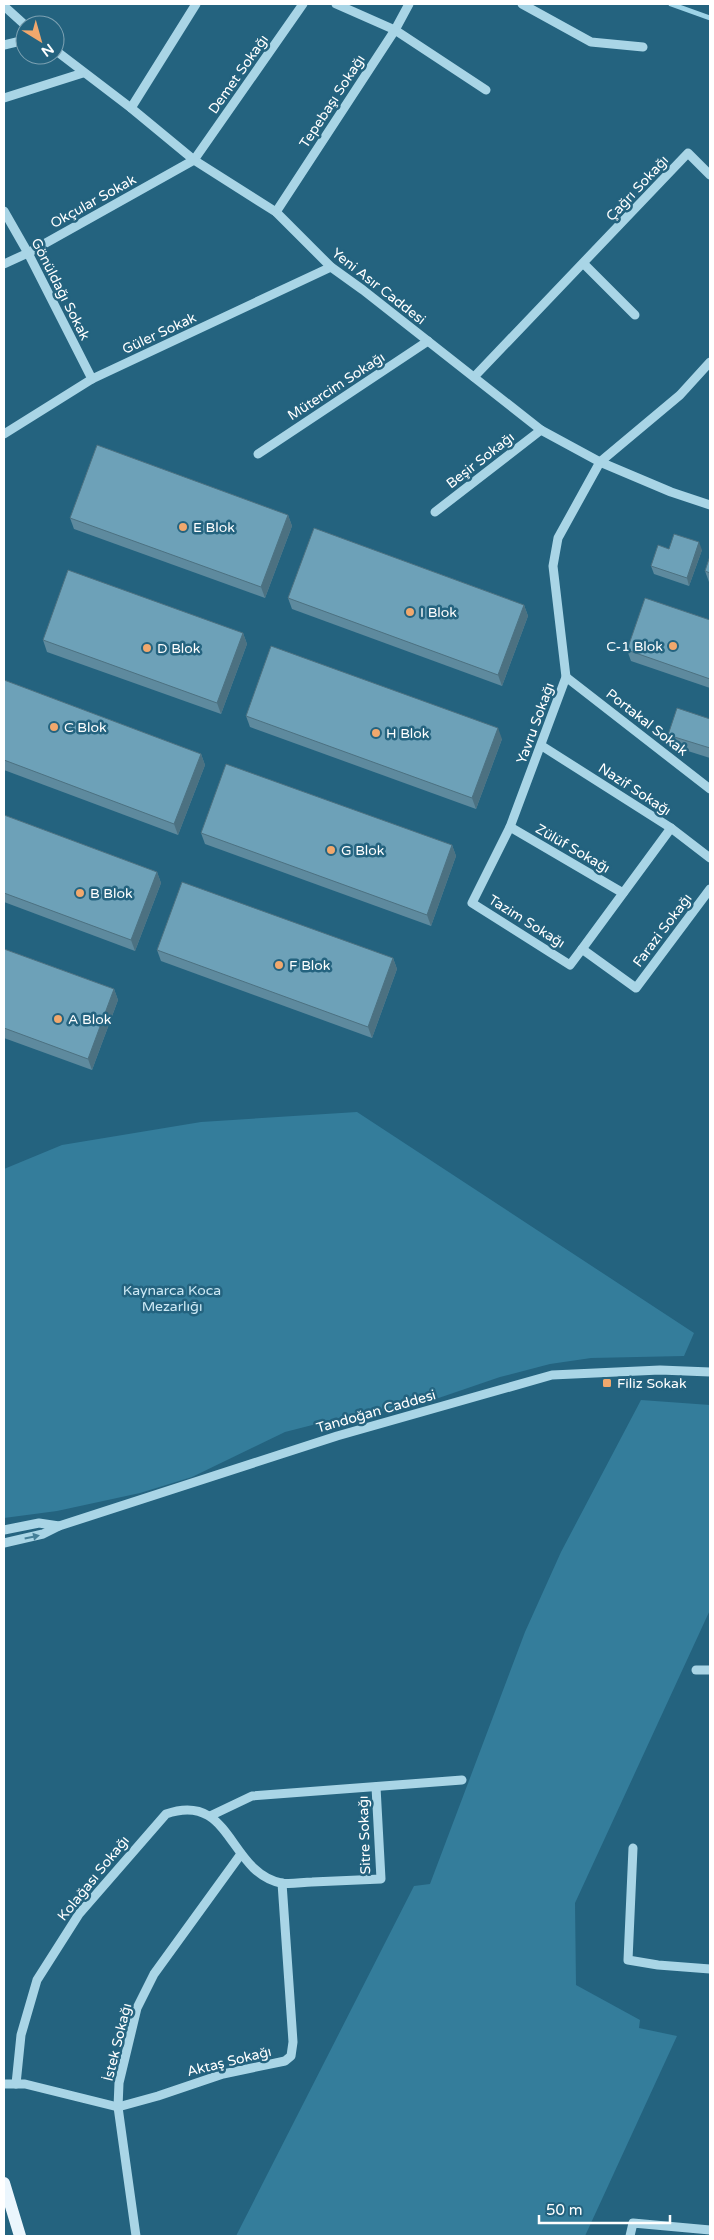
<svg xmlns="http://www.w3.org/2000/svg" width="714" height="2240" viewBox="0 0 714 2240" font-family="'Varela Round',sans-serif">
<rect width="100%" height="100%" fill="#24637f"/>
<g fill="#347d9b">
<path d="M357,1112L694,1333L684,1356L591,1358L550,1364L500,1377L424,1403L332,1420L285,1432L192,1477L140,1493L57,1511L4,1518V1169L62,1145L201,1122Z"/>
<path d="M641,1400L710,1405V1610L575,1903L576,1985L640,2020L639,2028L677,2036L585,2236H236L414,1886L430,1884L525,1632L561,1552Z"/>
</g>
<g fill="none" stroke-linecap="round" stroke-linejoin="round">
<path stroke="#9dd3e7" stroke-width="5" d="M671,4L710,18"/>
<g stroke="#a9d5e6" stroke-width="9">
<path d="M336,4L395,30L486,90"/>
<path d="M522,4L591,42L643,47"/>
<path d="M4,6L25,25"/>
<path d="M4,45L25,40"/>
<path d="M55,50L131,108L194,160L276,212L331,267L363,290L541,430L600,462L671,492L710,505"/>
<path d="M4,98L83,73"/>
<path d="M131,108L196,4"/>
<path d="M4,211L28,253L92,379"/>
<path d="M276,212L395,30L409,4"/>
<path d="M4,264L28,253L194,160L303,4"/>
<path d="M584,264L635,315"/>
<path d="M710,362L680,395L600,462L558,538L553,566L566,677L510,827L472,903L570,965L582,949L636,988L710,889"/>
<path d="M474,377L688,153L710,175"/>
<path d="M4,434L92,379L331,267"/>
<path d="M258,454L428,341"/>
<path d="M435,512L541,430"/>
<path d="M566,677L710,789"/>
<path d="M542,746L671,828L710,858"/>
<path d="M510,827L623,893"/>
<path d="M582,949L671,828"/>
<path d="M4,1530L39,1523L59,1526"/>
<path d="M4,1543L43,1534L59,1526L337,1436L552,1375L660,1370L710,1372"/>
<path d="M696,1670H710"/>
<path d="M210,1816L252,1796L462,1780"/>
<path d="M633,1848L628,1960L658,1965L710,1969"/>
<path d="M4,2084H25L118,2107L158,2096L223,2074L285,2061L291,2056L293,2042L282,1883"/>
<path d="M16,2084L21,2035L37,1980L79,1914L166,1814C232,1791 228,1872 281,1883C291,1885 302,1882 312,1882C335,1881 358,1880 381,1879L376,1787"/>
<path d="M136,2236L118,2107L119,2083L137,2008L154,1974L241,1854"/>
<path d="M630,2236L633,2223L710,2230"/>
</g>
<path stroke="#ebf6fd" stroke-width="12" d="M4,2183L20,2236"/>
</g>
<g fill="#5e8a9e">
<path d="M288,515L292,526L265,598L74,529L70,518Z"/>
<path d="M669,549L702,550L689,586L654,574L651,566Z"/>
<path d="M710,556V583L709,582L705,571Z"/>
<path d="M288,598L524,605L528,616L502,686L292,609Z"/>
<path d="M710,620V688L631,661L627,650Z"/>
<path d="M243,633L247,644L221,714L47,652L43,640Z"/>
<path d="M4,680L201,754L205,765L178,835L4,770Z"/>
<path d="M246,716L502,739L476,809L250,727Z"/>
<path d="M710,719V758L672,746L668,735Z"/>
<path d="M4,815L157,872L161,883L135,951L4,902Z"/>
<path d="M201,833L452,845L456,856L431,926L205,844Z"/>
<path d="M4,949L114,989L118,1000L92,1070L4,1038Z"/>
<path d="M157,950L393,958L397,969L372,1038L161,961Z"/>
</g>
<g fill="#4c7181">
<path d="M288,515L292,526L265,598L261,587Z"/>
<path d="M699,542L702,550L689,586L687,578Z"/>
<path d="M524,605L528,616L502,686L498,675Z"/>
<path d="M243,633L247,644L221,714L217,703Z"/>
<path d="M498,728L502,739L476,809L472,798Z"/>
<path d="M201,754L205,765L178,835L174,824Z"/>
<path d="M452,845L456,856L431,926L427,915Z"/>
<path d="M157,872L161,883L135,951L131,940Z"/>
<path d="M393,958L397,969L372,1038L368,1027Z"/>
<path d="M114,989L118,1000L92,1070L88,1059Z"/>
</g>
<g fill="#6da1b8" stroke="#4c7181">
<path d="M97,445L288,515L261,587L70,518Z"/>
<path d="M314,528L524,605L498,675L288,598Z"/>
<path d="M674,534L699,542L687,578L651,566L658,545L669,549Z"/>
<path d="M710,556V573L705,571Z"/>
<path d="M68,570L243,633L217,703L43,640Z"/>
<path d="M645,598L710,620V679L627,650Z"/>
<path d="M271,646L498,728L472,798L246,716Z"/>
<path d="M4,680L201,754L174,824L4,760Z"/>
<path d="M677,708L710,719V748L668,735Z"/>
<path d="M226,764L452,845L427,915L201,833Z"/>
<path d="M4,815L157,872L131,940L4,893Z"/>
<path d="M182,882L393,958L368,1027L157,950Z"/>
<path d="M4,949L114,989L88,1059L4,1028Z"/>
</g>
<defs><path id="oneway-solid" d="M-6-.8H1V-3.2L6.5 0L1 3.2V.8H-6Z" transform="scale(1.25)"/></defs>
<use fill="#458099" href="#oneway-solid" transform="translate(32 1537) rotate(-12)"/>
<g fill="#f1a86d" stroke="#24637f" stroke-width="2">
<circle cx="183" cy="527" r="5"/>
<circle cx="410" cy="612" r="5"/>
<circle cx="673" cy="646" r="5"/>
<circle cx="147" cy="648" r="5"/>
<circle cx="54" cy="727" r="5"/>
<circle cx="376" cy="733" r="5"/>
<circle cx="331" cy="850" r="5"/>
<circle cx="80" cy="893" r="5"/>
<circle cx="279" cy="965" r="5"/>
<circle cx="58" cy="1019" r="5"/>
<rect x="602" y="1378" width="10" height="10" rx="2.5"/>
</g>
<g text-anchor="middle" stroke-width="5" stroke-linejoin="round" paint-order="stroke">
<g font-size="14" fill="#fff" stroke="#24637f">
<text transform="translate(238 74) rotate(-55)" y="5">Demet Sokağı</text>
<text transform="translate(332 101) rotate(-57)" y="5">Tepebaşı Sokağı</text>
<text transform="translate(637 188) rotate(-47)" y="5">Çağrı Sokağı</text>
<text transform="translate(93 201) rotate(-29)" y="5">Okçular Sokak</text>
<text transform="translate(379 286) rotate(38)" y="5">Yeni Asır Caddesi</text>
<text transform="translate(61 289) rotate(63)" y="5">Gönüldağı Sokak</text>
<text transform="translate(159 333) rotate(-25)" y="5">Güler Sokak</text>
<text transform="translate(336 386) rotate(-33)" y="5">Mütercim Sokağı</text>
<text transform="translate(480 460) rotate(-38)" y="5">Beşir Sokağı</text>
<text transform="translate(647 722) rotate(38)" y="5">Portakal Sokak</text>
<text transform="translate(535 723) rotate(-70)" y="5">Yavru Sokağı</text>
<text transform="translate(635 789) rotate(33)" y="5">Nazif Sokağı</text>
<text transform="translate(573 848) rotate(30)" y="5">Zülüf Sokağı</text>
<text transform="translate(527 921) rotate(32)" y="5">Tazim Sokağı</text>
<text transform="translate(662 930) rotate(-53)" y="5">Farazi Sokağı</text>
<text transform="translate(376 1411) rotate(-16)" y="5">Tandoğan Caddesi</text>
<text transform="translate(364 1835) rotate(-92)" y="5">Sitre Sokağı</text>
<text transform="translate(93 1878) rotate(-51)" y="5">Kolağası Sokağı</text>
<text transform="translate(117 2042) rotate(-76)" y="5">İstek Sokağı</text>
<text transform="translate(229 2061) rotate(-14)" y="5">Aktaş Sokağı</text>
</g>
<g font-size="14" fill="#fff" stroke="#24637f" text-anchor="start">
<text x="193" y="532">E Blok</text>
<text x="420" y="617">I Blok</text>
<text x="663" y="651" text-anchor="end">C-1 Blok</text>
<text x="157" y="653">D Blok</text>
<text x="64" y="732">C Blok</text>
<text x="386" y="738">H Blok</text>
<text x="341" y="855">G Blok</text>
<text x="90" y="898">B Blok</text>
<text x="289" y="970">F Blok</text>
<text x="68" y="1024">A Blok</text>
<text x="617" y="1388">Filiz Sokak</text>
</g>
<g font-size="14" fill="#cde9f5" stroke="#24637f">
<text x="172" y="1295">Kaynarca Koca<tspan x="172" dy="16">Mezarlığı</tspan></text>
</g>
</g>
<rect width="714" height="2240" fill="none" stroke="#ffffff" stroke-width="10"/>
<g transform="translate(40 40) rotate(143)"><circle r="24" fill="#24637f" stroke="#7ca1b2"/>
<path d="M0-4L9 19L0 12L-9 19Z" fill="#f1a86d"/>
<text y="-8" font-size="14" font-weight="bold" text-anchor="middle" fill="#ffffff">N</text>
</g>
<path d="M539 2215v8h131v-8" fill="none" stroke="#ffffff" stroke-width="2.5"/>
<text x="546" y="2215" font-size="15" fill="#ffffff" stroke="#24637f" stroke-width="4" paint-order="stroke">50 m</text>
</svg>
